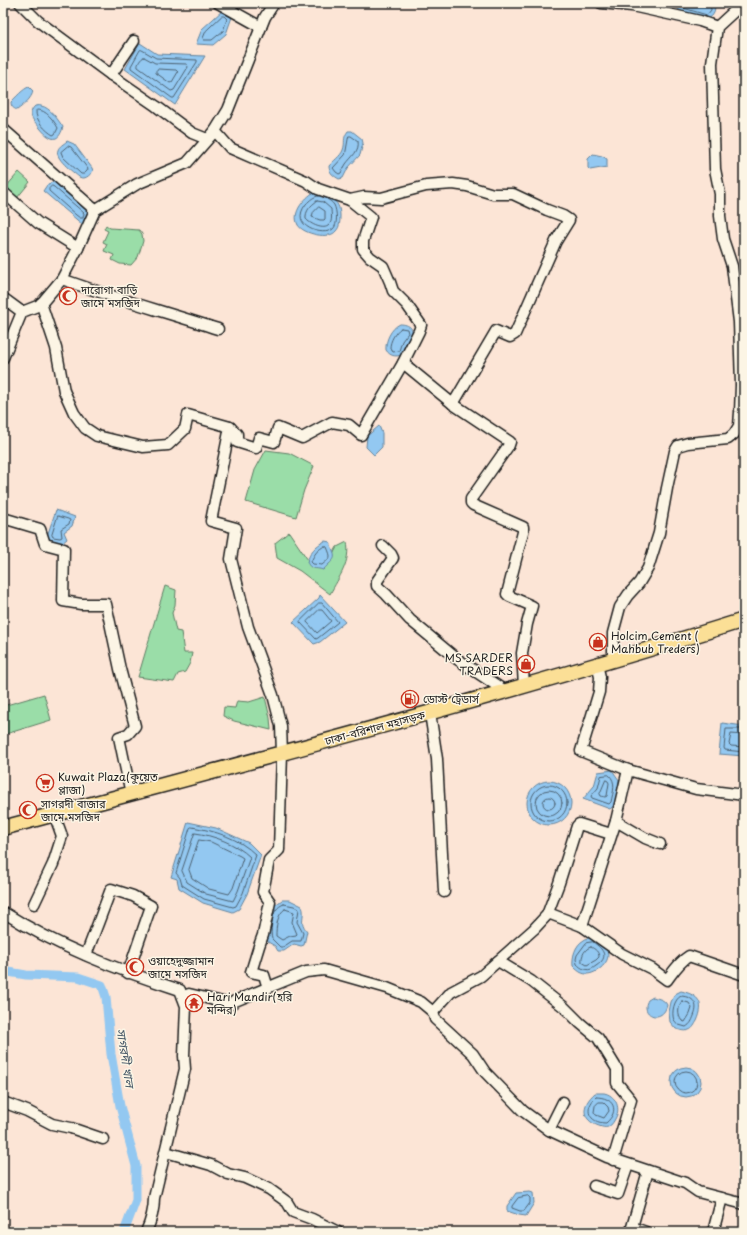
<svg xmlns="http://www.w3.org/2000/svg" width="747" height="1235" viewBox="0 0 747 1235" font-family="'Playpen Sans','Noto Sans Bengali',sans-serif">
<rect width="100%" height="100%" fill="#fce5d6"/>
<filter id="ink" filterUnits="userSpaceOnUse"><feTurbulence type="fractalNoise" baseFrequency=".025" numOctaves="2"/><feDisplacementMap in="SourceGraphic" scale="8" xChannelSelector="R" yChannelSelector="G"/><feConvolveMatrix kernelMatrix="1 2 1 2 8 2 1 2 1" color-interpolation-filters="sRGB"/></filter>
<g filter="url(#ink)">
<g fill="#9adda8" stroke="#5b7c62">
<path d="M19,172L30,182L17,198L5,188Z"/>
<path d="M106,225L110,228L139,230L142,234L143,241L138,257L131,265L120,264L112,260L114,255L104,251L107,244L103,242L108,231L104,229Z"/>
<path d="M266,450L289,453L314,466L304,490L296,517L246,502L255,470Z"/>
<path d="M289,532L312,566L328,564L337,547L347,542C351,562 339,577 330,594L300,571L277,558L275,543Z"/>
<path d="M165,586L176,590L175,605L172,613L176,631L181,632L184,653H192L190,663L185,672L178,674L174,682L138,677Z"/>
<path d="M44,694L51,720L6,734L3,723V706Z"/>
<path d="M265,697L270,718L271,730L234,721L223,716L224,707L235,708L237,701L249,702Z"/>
</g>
<g fill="#93c8f1" stroke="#63839c">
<path d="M676,3H713C717,9 714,17 707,19L681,11L677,8Z"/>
<path d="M223,10L232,17L226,34L213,45L196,44L202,29Z"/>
<path d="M140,43L157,54L205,56L175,105L125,69Z"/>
<path d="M29,87L33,91C32,98 23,106 17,110C13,108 11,107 11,102C15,98 24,88 29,87Z"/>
<path d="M35,106C37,106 39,105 41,106C50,107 58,120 63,127C58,145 49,139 40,128C37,124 32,120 31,115C31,111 32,109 35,106Z"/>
<path d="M348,131H352L362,139L363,143L360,155L348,168L343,178L339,179C334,176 329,173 329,166C333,161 341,156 343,150C346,142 342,139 348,131Z"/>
<path d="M67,141L74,144L92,168L93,171C89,176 85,180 79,177C73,172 54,158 58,150C59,146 64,144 67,141Z"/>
<path d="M593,154L602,156L607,159V167L590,170L588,168V159Z"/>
<path d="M54,181L90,213L83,225L43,191L47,185Z"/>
<path d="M314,192C329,198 340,198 340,216C340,221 340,227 336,231C330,240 303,234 298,225C291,212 305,198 314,192Z"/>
<path d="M400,324C409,324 416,329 410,338C409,340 407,341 406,343C404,346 404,351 402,355C395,357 390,356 386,350C385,341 391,328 400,324Z"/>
<path d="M379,426L382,433V447L374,455L366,447L367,436Z"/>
<path d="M56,510L75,517L72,526L64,532L67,539L62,543L46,539Z"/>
<path d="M325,541L330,542C337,562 336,556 323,570C315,567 311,571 307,562C310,552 315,546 325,541Z"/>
<path d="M320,595L345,622L320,642L314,644L293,622L319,598Z"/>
<path d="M722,723L744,726V756L719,754Z"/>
<path d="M612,770L619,780L615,805L610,809L583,799L594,786L598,772Z"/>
<circle cx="549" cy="803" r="22"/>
<path d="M188,822L216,828L249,843L261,855L247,894L239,909L233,912L203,903L179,888L177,879L171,877Z"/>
<path d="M282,900H290L302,906C306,917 298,921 307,931L304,945L301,946L294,944L284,951H278L275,946L268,942L267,938L274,906Z"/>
<path d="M593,938C598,941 605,945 607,951C612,961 597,974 587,974C581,974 577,970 573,966C572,957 575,945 584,940C586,938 590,938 593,938Z"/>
<path d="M681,991C699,995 705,1003 697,1021C695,1024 693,1029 689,1030C684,1032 681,1030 676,1029L670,1022L669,1012L671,1002L675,994Z"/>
<path d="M653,997C659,999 664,999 667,1005C663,1022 645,1017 646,1006C646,1004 647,1002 648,1000Z"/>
<circle cx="686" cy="1082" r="15"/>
<path d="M595,1093C598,1093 601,1093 604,1093C615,1095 621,1107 616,1117C614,1121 612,1125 608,1127C605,1128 602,1127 599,1126C581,1120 581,1105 595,1093Z"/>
<path d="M530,1192L533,1193L534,1203L526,1216L519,1215L507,1211V1206L516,1193Z"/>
</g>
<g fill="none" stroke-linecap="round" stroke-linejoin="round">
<g stroke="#4c6171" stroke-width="1">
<path d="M680,3V6L683,8L707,15L711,10L710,3"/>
<path d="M222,16H224L227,19L223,31L212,40H204L203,38L206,31Z"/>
<path d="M142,50L156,58L197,60V62L174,98H172L131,68V66L140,50Z"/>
<path d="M144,57L155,63L187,64L188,67L174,90L171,91L138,67C137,64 141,58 144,57Z"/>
<path d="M158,69L176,70L178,72L172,82L170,83L156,73V71Z"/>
<path d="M37,110C46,109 54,121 58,128L55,134L53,135C46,131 35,120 36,111Z"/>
<path d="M349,136H351L358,141C360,151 351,157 346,164C344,167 343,170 341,173L339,174L336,172L333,168L345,155Z"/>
<path d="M68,146L71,147L88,169L87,171L84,174H81L63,157L61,152Z"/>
<path d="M52,186L54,187L84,213L83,218H80L76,215L49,191V189Z"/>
<path d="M319,196C314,196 310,200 306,204C288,227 324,237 333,229C338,225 337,211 334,205C332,202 330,201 327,199"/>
<path d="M317,201L323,202L331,209C331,213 333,221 329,225C324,231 310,224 306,219C305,211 311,205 317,201Z"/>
<path d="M319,207L325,211V219L324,220H320L312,217L313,213Z"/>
<path d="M401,328L407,329L408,333L402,341L399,351L393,352L390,348C390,341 395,332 401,328Z"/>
<path d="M58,516L68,519L70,520L69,524L61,529L62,537L60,538L53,537L52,535Z"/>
<path d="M325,546L327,547C332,559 331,557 322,565L313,564L311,562C314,554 318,549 325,546Z"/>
<path d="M319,603H322L338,622L318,638L316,639L300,622Z"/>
<path d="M319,610H322L331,621L317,633L307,622Z"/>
<path d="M744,729H726L724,748L725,750L744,752"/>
<path d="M744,735L731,734L729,744L731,746L744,747"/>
<path d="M609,775C617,782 613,792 611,802L609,804L592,798L591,796L598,788L601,776Z"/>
<path d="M606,780L608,781L609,783L607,796L605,797L601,796L600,794Z"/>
<circle cx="549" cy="803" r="18"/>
<circle cx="549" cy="803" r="13"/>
<circle cx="549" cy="803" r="6"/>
<path d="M192,827C215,831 239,838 256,855L243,893L236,906L233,907L204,899L182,885L180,878L176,873L190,828Z"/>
<path d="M195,833C212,835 237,844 250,857L238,891L233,901L206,894L187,882L182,871Z"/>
<path d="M199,840L211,842L240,856L243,858L233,888L229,894L209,889L192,878L189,870Z"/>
<path d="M284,904L294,906L299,909L297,922L303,933L301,941H292L283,947H280L272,939C270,933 272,915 276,910C278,907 281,905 284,904Z"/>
<path d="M285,909L294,912L292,922L297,934L296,935L290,936L282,940L276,936C276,927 277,914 285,909Z"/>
<path d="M593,942C603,949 610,957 596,966C593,968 590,971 585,969C582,969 579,966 577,964L576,959L577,955L586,943Z"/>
<path d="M591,947C595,949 599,952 599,957L596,960L587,965L582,962C581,956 585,948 591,947Z"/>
<path d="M681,996C694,997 699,1004 694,1016C692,1021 691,1024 686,1027L679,1025C678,1025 675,1021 674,1020C671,1013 674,999 681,996Z"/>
<path d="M682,1001L689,1003L692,1008L690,1014L685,1022L682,1021C677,1015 678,1007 682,1001Z"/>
<circle cx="686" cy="1082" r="11"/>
<path d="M596,1097C614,1097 620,1111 606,1123C589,1123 583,1109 596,1097Z"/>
<path d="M599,1102H603L608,1107L609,1111L604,1118L596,1115L594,1112L595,1106Z"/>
<path d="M528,1196L530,1198V1203L524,1211H520L512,1208V1206L518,1198Z"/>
</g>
<path stroke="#93c8f1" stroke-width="9" d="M3,971L26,975L78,977L102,985L106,997L111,1054L120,1106L136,1166V1200L124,1232"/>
<defs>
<g id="minor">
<path d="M20,3L38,21L111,75L156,106L192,133L207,139"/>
<path d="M218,3L261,27"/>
<path d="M601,3L632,6L700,21L717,27"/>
<path d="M111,75L134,41"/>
<path d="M3,129L95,210"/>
<path d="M215,131L230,148L306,181L318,189L350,200L364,197L381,198L426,186L453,184L467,186L493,194H513L547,210L563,216L569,220L556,241L515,334L510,337L496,331L453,404L403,363"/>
<path d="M3,192L38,223L78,248"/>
<path d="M62,279C113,298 166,312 218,329"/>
<path d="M3,298L22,312"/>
<path d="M41,303L56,348L64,391L74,413L85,428L97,436L143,447L168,445L185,429L188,415L230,427"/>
<path d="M3,358L22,312L40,305L62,279L78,248L95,210L137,184L187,163L215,131L228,110L265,17L274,3"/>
<path d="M453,404L510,442L509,445L471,499V503L473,505L523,527V532L507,594L509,596L532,606L527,624L522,653L524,686"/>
<path d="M3,518L40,529L45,544L64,549L63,601L81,604H106L120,669L135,726L128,734L119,737L131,794"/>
<path d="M383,546L391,554L393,558L377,581V586L386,594L410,620L457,659L505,691"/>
<path d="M613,659V633L620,607L628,595L639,583L648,568L659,533L667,488L675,451L678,446L688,443L728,439L734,434L739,426L740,412L741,385L739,322L732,266L723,239L720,216V194L715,169L712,63L717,27L741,5L744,3"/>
<path d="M597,664L600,677L599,692L581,751L628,770L696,789L744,795"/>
<path d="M430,713L437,759L444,892"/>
<path d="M628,770L616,821L645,838L660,844"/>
<path d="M34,904L53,864L62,836L54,814"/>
<path d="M3,912C58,947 118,970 180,990L186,1006L184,1056L185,1069L154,1198C154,1210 151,1221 146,1232"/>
<path d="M548,913L582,926L622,954L652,969L667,980C673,972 679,962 689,956L744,975"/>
<path d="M582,926L616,821"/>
<path d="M86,955L111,889L133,896L151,906L128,973"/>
<path d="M498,961L531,981L564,1007L580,1023L598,1038L617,1069V1083L631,1100L613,1160"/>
<path d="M268,988L264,975L251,972L259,946L263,935L270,902L263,892L269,860L279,850L282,753L281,726L273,695L248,627L231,559L236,528L211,521L230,427L237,434V442L256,448L259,438L274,442L278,428L302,438L332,422L349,425L361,435L403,363L419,331L421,325L407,305L393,291L390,282L383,266L370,257L363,249V241L371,217L350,200"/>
<path d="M183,997L189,994L231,1004L235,1001L306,972L324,970L387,988L421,1002L433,1012L435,1019L473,1054L485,1072L523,1111L549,1130L607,1157L685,1183L698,1192L744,1204"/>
<path d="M433,1012L451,992L481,976L534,929L547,915L559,883L577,826L579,824L611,834"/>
<path d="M3,1102L27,1111L52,1124L71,1128L103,1139"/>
<path d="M549,1130L563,1102"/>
<path d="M166,1152L211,1165L228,1174L245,1178L269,1189L287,1202L293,1212L312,1219L338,1232"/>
<path d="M594,1186L618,1194L628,1165"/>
<path d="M646,1232L632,1227L648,1171"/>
<path d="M713,1232L722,1198"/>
</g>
<path id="highway" d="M3,828C251,761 499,697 744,620"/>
</defs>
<use href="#minor" stroke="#1c1c1c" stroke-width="13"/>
<use href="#highway" stroke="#1c1c1c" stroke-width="17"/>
<use href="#minor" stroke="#fcf5e5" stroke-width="10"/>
<use href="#highway" stroke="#fbdf96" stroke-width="14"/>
</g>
</g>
<defs>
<symbol id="mosque-ring" viewBox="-11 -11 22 22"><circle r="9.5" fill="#fcf5e5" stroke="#c8321e" stroke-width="1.5"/><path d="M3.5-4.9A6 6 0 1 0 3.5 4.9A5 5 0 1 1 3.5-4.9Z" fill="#c8321e"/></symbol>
<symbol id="shop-ring" viewBox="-11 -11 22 22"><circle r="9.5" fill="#fcf5e5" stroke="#c8321e" stroke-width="1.5"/><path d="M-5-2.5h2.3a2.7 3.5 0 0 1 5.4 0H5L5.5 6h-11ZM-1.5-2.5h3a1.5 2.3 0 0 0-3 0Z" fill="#c8321e"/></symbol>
<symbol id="fuel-ring" viewBox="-11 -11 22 22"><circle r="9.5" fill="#fcf5e5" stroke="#c8321e" stroke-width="1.5"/><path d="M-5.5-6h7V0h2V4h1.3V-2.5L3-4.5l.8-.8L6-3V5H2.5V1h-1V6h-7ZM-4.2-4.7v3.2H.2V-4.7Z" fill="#c8321e"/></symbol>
<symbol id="supermarket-ring" viewBox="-11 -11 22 22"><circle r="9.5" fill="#fcf5e5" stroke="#c8321e" stroke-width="1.5"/><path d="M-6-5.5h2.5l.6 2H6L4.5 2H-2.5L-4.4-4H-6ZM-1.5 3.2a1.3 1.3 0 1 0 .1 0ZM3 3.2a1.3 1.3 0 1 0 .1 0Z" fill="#c8321e"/></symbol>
<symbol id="temple-ring" viewBox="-11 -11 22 22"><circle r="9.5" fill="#fcf5e5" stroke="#c8321e" stroke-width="1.5"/><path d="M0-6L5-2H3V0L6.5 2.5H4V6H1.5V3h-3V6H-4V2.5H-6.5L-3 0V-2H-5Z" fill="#c8321e"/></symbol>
</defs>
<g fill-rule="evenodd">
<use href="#mosque-ring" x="58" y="286" width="20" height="20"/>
<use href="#shop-ring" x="588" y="632" width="20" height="20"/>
<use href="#shop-ring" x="516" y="654" width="20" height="20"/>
<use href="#fuel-ring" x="400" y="689" width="20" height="20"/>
<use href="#supermarket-ring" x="35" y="773" width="20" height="20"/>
<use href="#mosque-ring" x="18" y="800" width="20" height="20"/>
<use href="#mosque-ring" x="125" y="957" width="20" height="20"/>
<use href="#temple-ring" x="184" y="993" width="20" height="20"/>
</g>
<g text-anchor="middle" stroke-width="3" stroke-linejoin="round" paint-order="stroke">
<g font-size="11" fill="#1c1c1c" stroke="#fcf5e5" text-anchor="start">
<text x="81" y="294">দারোগা বাড়ি<tspan x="81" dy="13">জামে মসজিদ</tspan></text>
<text x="611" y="640">Holcim Cement (<tspan x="611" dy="13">Mahbub Treders)</tspan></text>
<text x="513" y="662" text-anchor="end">MS SARDER<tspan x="513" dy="13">TRADERS</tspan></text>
<text x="423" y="703">ডোস্ট ট্রেডার্স</text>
<text x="58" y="781">Kuwait Plaza(কুয়েত<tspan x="58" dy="13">প্লাজা)</tspan></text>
<text x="41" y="808">সাগরদী বাজার<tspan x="41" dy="13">জামে মসজিদ</tspan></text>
<text x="148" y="965">ওয়াহেদুজ্জামান<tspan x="148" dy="13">জামে মসজিদ</tspan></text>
<text x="207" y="1001">Hari Mandir(হরি<tspan x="207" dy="13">মন্দির)</tspan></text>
</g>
<g font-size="11" fill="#1c1c1c" stroke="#fcf5e5">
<text transform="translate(375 728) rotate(-15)" y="4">ঢাকা-বরিশাল মহাসড়ক</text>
</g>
<g font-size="12" font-style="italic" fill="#465867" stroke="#fcf5e5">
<text transform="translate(125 1058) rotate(81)" y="4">সাগরদী খাল</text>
</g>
</g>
<rect width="747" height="1235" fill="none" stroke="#fcf5e5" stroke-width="16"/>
<rect x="8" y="8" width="731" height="1219" fill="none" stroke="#1c1c1c" stroke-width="1.5" filter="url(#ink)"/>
</svg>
